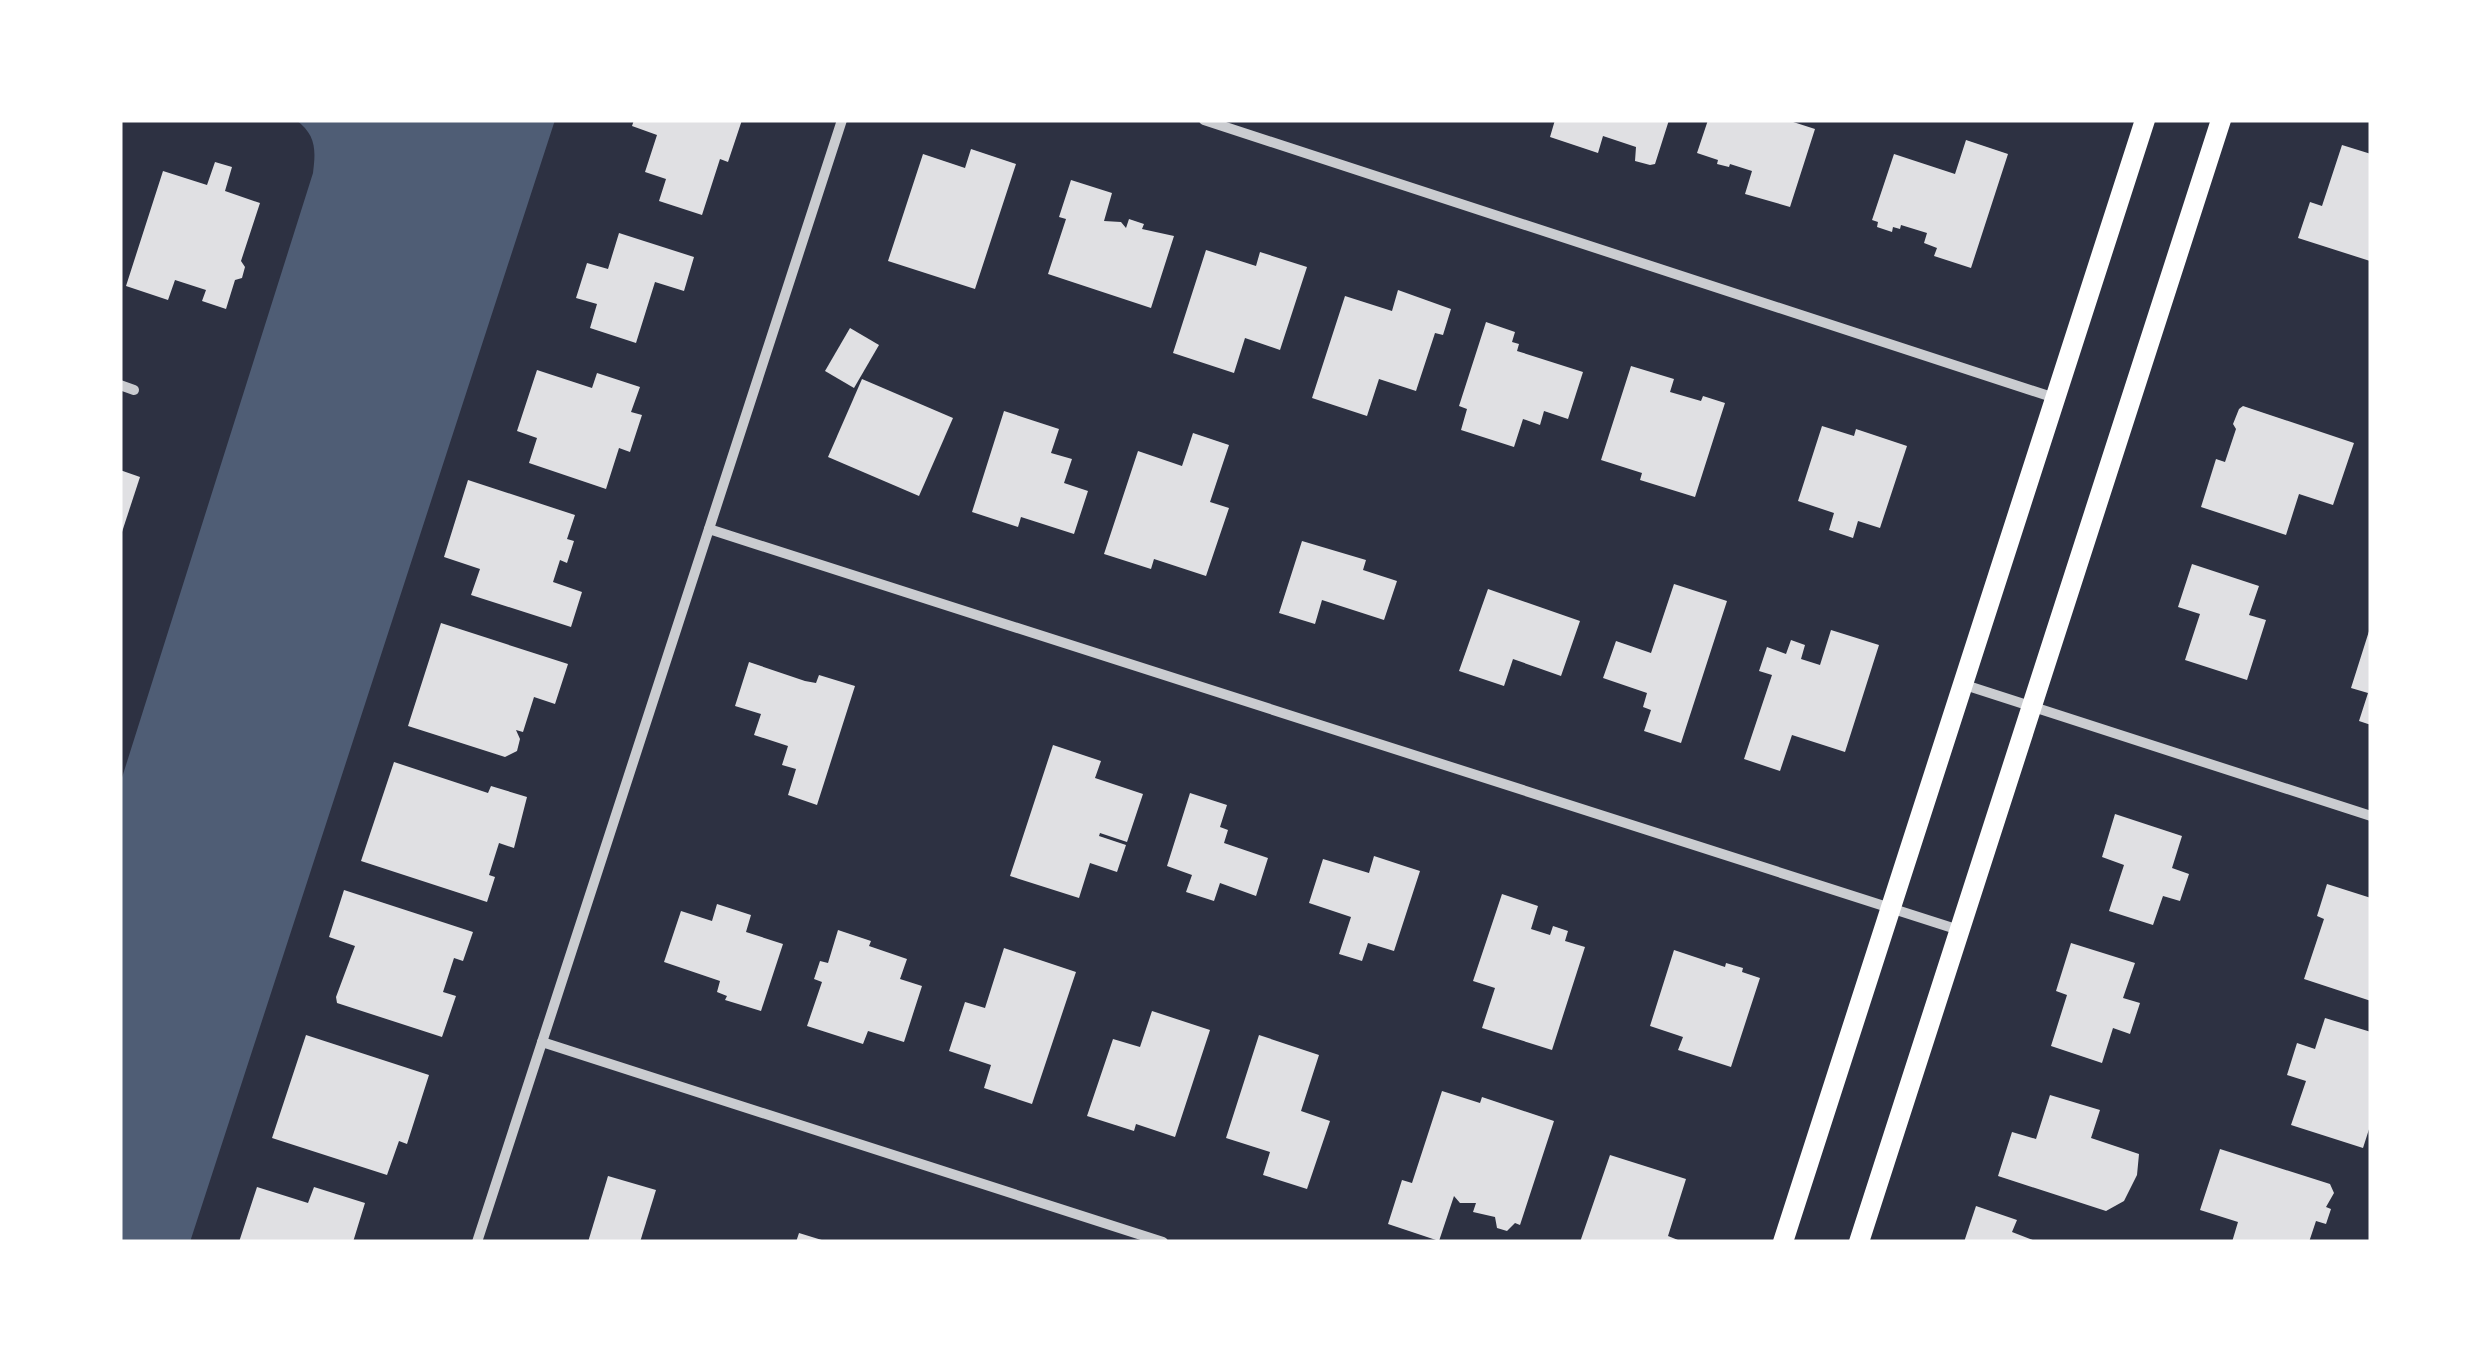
<svg xmlns="http://www.w3.org/2000/svg" width="2491" height="1362" viewBox="0 0 2491 1362" font-family="Inter,sans-serif">
<rect width="100%" height="100%" fill="#2d3142"/>
<path fill="#4f5d75" d="M296,120H555L190,1242H120V784L313,173C316,149 316,135 296,120Z"/>
<g fill="#e0e0e3">
<path d="M634,120H742L728,162L720,159L702,215L659,201L666,179L645,172L657,135L632,126Z"/>
<path d="M1555,120H1669L1655,164L1650,165L1635,161L1636,147L1603,136L1598,153L1550,137Z"/>
<path d="M1708,120H1787L1815,129L1790,207L1745,194L1752,171L1730,164L1729,167L1717,164L1718,160L1697,153Z"/>
<path d="M1966,140L2008,154L1971,268L1934,256L1937,248L1924,243L1927,233L1901,225L1900,229L1893,227L1892,232L1877,227L1878,222L1872,220L1894,154L1955,174Z"/>
<path d="M2342,145L2371,154L2370,261L2298,238L2310,202L2322,206Z"/>
<path d="M971,149L1016,164L975,289L888,261L923,154L965,168Z"/>
<path d="M215,162L232,167L225,191L260,203L241,261L245,267L242,278L235,280L226,309L202,301L206,290L175,280L168,300L126,286L163,171L207,185Z"/>
<path d="M1071,180L1112,193L1104,221L1121,222L1126,228L1129,219L1144,224L1142,229L1174,236L1151,308L1048,274L1066,219L1059,217Z"/>
<path d="M619,233L694,257L684,291L655,282L636,343L590,328L597,304L576,298L587,263L608,269Z"/>
<path d="M1206,250L1256,266L1260,252L1307,267L1280,350L1245,338L1234,373L1173,353Z"/>
<path d="M1398,290L1451,309L1443,335L1435,333L1416,391L1379,379L1367,416L1312,398L1345,296L1392,311Z"/>
<path d="M1486,322L1515,332L1512,342L1519,344L1517,351L1583,372L1568,419L1544,411L1540,425L1523,419L1514,447L1461,430L1467,409L1459,406Z"/>
<path d="M850,328L879,345L854,388L825,371Z"/>
<path d="M1631,366L1674,379L1670,392L1701,401L1703,396L1725,403L1695,497L1640,480L1642,473L1601,460Z"/>
<path d="M537,370L592,388L597,373L640,387L631,412L642,415L630,452L619,448L606,489L529,463L537,438L517,431Z"/>
<path d="M862,379L953,418L919,496L828,457Z"/>
<path d="M2243,406L2354,443L2333,505L2299,494L2286,535L2201,507L2216,459L2225,462L2236,429L2233,424L2239,409Z"/>
<path d="M1004,411L1059,429L1051,453L1072,459L1064,483L1088,491L1074,534L1021,517L1018,527L972,512Z"/>
<path d="M1822,426L1854,436L1856,429L1907,446L1880,528L1858,521L1853,538L1829,530L1834,513L1798,501Z"/>
<path d="M1193,433L1229,445L1210,502L1229,508L1206,576L1154,559L1151,569L1104,554L1138,451L1182,466Z"/>
<path d="M120,470L140,477L121,535H120Z"/>
<path d="M468,480L575,515L567,539L574,541L567,563L560,560L553,582L582,592L571,627L471,595L480,569L444,557Z"/>
<path d="M1302,541L1366,560L1363,570L1397,581L1384,620L1322,600L1315,624L1279,613Z"/>
<path d="M2192,564L2259,586L2249,615L2266,620L2247,680L2185,660L2200,614L2178,607Z"/>
<path d="M1674,584L1727,601L1681,743L1644,731L1651,710L1643,707L1647,693L1603,678L1616,641L1651,653Z"/>
<path d="M1488,589L1580,621L1561,676L1513,659L1504,686L1459,671Z"/>
<path d="M441,623L568,664L555,704L534,697L523,732L516,730L520,739L517,751L505,757L408,726Z"/>
<path d="M2370,628H2371V725L2359,721L2368,693L2351,688Z"/>
<path d="M1831,630L1879,645L1845,752L1792,735L1780,771L1744,759L1772,675L1759,671L1767,647L1786,654L1791,640L1805,645L1801,659L1820,665Z"/>
<path d="M749,662L805,681L816,683L819,675L855,686L817,805L788,795L796,769L782,765L788,746L754,735L761,714L735,706Z"/>
<path d="M1053,745L1101,761L1095,778L1143,794L1127,842L1100,833L1099,836L1126,845L1117,872L1090,863L1079,898L1010,876Z"/>
<path d="M394,762L488,793L491,786L527,797L514,848L499,843L489,875L495,877L487,902L361,861Z"/>
<path d="M1190,793L1227,805L1220,827L1228,830L1224,843L1268,858L1256,896L1220,883L1214,901L1186,892L1192,875L1167,866Z"/>
<path d="M2115,814L2182,836L2172,868L2189,874L2180,901L2163,896L2153,925L2109,911L2124,865L2102,857Z"/>
<path d="M1374,856L1420,871L1394,951L1368,943L1362,961L1339,954L1351,917L1309,903L1323,859L1369,873Z"/>
<path d="M2327,884L2371,898V1001L2304,979L2324,919L2317,916Z"/>
<path d="M344,890L473,932L463,961L454,958L443,992L456,996L442,1037L337,1003L336,997L355,946L329,937Z"/>
<path d="M1502,894L1538,906L1531,929L1550,935L1553,926L1568,931L1565,941L1585,947L1552,1050L1482,1028L1495,988L1473,981Z"/>
<path d="M717,904L751,915L746,932L783,944L761,1011L725,1000L727,996L717,992L720,981L664,962L681,911L712,921Z"/>
<path d="M838,930L871,941L869,946L907,959L900,979L922,986L904,1042L868,1031L863,1044L807,1026L822,982L814,979L820,961L828,963Z"/>
<path d="M2071,943L2135,963L2123,998L2140,1003L2130,1034L2113,1028L2102,1063L2051,1046L2067,995L2056,991Z"/>
<path d="M1004,948L1076,972L1032,1104L984,1088L991,1065L949,1051L965,1002L985,1008Z"/>
<path d="M1674,950L1725,967L1726,963L1743,968L1742,972L1760,978L1731,1067L1678,1050L1683,1037L1650,1026Z"/>
<path d="M1152,1011L1210,1030L1175,1137L1136,1124L1134,1131L1087,1116L1113,1039L1140,1047Z"/>
<path d="M2325,1018L2371,1032V1123L2363,1148L2291,1125L2306,1081L2287,1075L2297,1043L2315,1049Z"/>
<path d="M306,1035L429,1075L407,1144L399,1141L387,1175L272,1138Z"/>
<path d="M1259,1035L1319,1055L1301,1111L1330,1121L1307,1189L1263,1175L1270,1152L1226,1138Z"/>
<path d="M1442,1091L1480,1103L1482,1097L1554,1121L1520,1225L1515,1223L1507,1231L1497,1228L1495,1217L1473,1212L1476,1203H1460L1454,1196L1439,1241L1388,1224L1402,1180L1412,1183Z"/>
<path d="M2050,1095L2100,1110L2091,1138L2139,1154L2137,1175L2124,1201L2106,1211L1998,1176L2012,1132L2036,1139Z"/>
<path d="M2220,1149L2330,1184L2334,1193L2326,1207L2331,1209L2326,1224L2316,1221L2309,1242H2232L2238,1222L2200,1210Z"/>
<path d="M1610,1155L1686,1179L1668,1236L1683,1242H1580Z"/>
<path d="M608,1176L656,1190L640,1242H588Z"/>
<path d="M257,1187L308,1203L314,1187L365,1203L353,1242H239Z"/>
<path d="M1976,1206L2017,1220L2012,1232L2038,1242H1964Z"/>
<path d="M799,1233L825,1241V1242H796Z"/>
</g>
<g fill="none" stroke-linecap="round" stroke-linejoin="round">
<g stroke="#caccd0" stroke-width="10">
<path d="M1204,120L2055,398"/>
<path d="M120,385L134,390"/>
<path d="M709,529L1959,930"/>
<path d="M1965,685L2371,816"/>
<path d="M542,1042L1163,1242"/>
<path d="M477,1242L842,120"/>
</g>
<g stroke="#fff" stroke-width="20">
<path d="M1783,1242L2145,120"/>
<path d="M1859,1242L2221,120"/>
</g>
</g>
<rect width="2491" height="1362" fill="none" stroke="#ffffff" stroke-width="245"/>
</svg>
